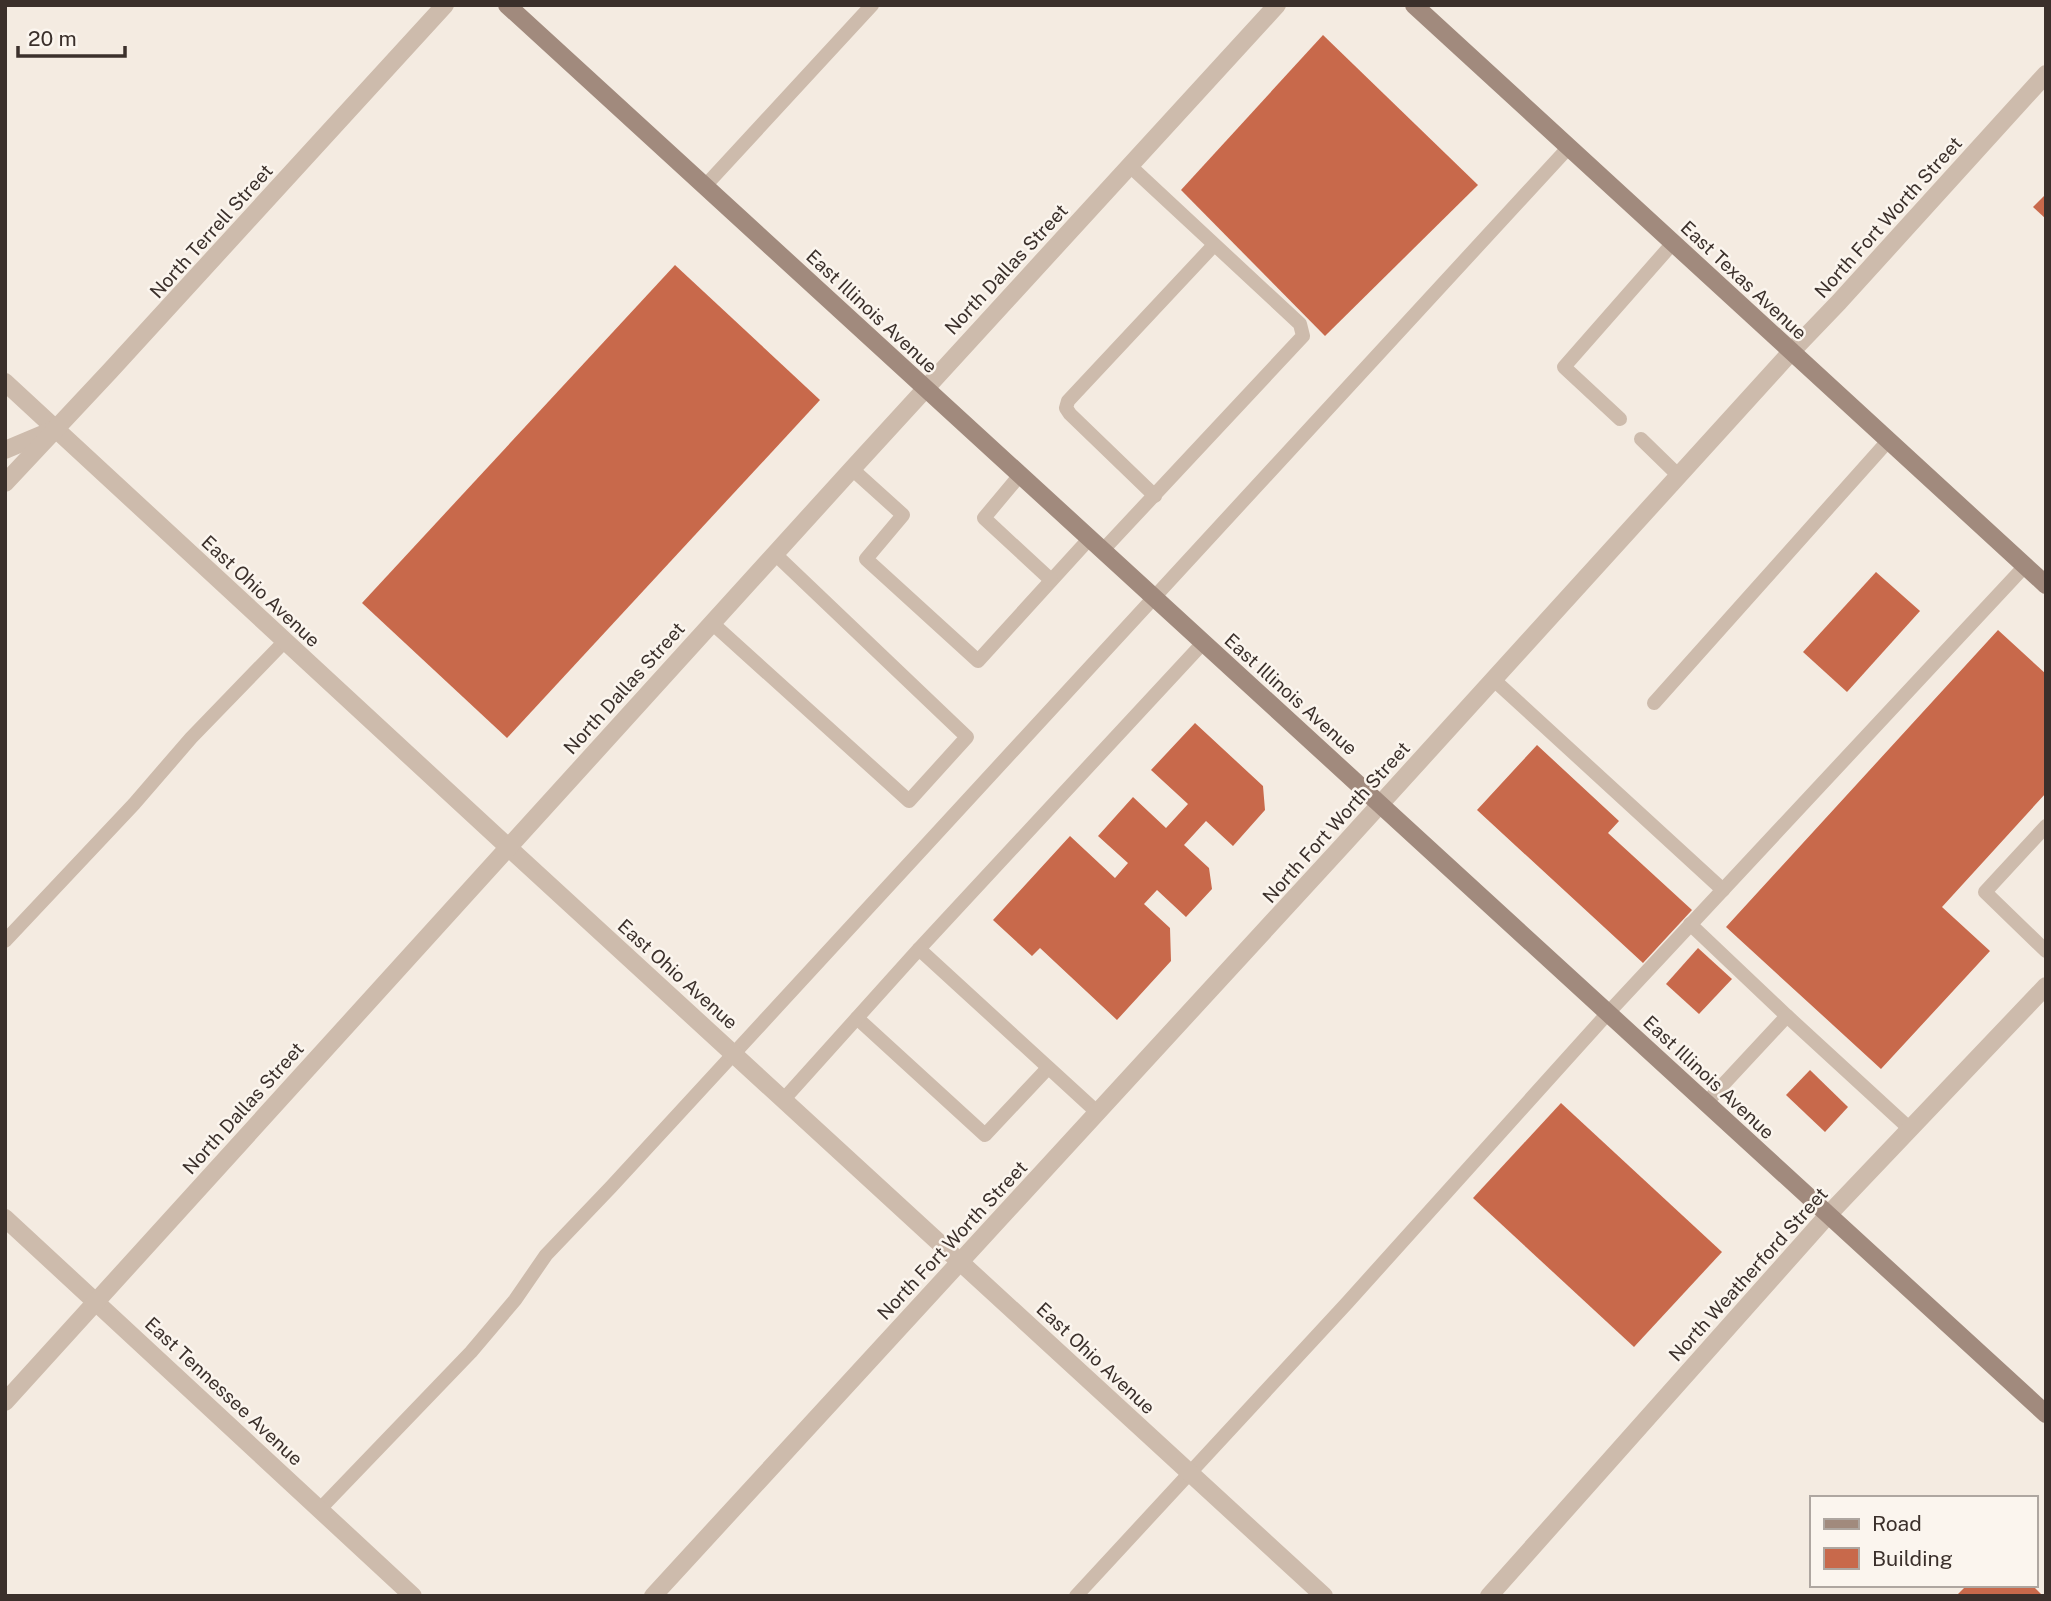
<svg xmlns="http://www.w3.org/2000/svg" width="2051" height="1601" viewBox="0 0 2051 1601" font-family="'Public Sans',sans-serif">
<rect width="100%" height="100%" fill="#f4ebe1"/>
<g fill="#c8694b">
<path d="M1323,35L1478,185L1325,336L1181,190Z"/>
<path d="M2046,194V219L2033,207Z"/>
<path d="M675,265L820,400L507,738L362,603Z"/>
<path d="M1876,572L1920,611L1847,692L1803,652Z"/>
<path d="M1998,630L2046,674V793L1942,907L1990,951L1881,1069L1726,927Z"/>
<path d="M1195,723L1263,786L1265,810L1233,846L1206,821L1184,845L1209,868L1212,889L1186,917L1157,890L1144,904L1170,928L1171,961L1117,1020L1040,948L1032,956L993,920L1070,836L1115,878L1128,863L1098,836L1133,797L1166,828L1188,804L1151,770Z"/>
<path d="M1537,745L1619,821L1608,833L1692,910L1643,963L1477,810Z"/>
<path d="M1698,948L1732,979L1699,1014L1666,984Z"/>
<path d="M1810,1070L1848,1107L1825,1132L1786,1095Z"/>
<path d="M1561,1103L1722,1252L1634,1347L1473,1198Z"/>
<path d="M1967,1585H2032L2043,1596H1956Z"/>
</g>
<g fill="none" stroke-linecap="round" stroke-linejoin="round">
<g stroke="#cdbbac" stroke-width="14">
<path d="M705,186L872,5"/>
<path d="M1620,419L1564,367L1673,243"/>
<path d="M1641,439L1679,476"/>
<path d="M852,469L903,515L866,559L978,661L1090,538"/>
<path d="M1020,475L984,518L1051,580"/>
<path d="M1155,496L1070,414L1066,408L1068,401L1214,245"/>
<path d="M1103,550L1303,336L1300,324L1130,166"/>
<path d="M712,623L909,801L967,737L775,554"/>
<path d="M1494,680L1723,890"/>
<path d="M1654,703L1888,441"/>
<path d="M2046,826L1985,892L2046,951"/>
<path d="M1690,924L1787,1016"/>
<path d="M5,941L134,804L191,738L285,641"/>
<path d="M919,949L1203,643"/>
<path d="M857,1018L985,1135L1048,1068"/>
<path d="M784,1099L919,949L1098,1113"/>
<path d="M1706,1103L1787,1016L1910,1129"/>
<path d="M320,1509L471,1352L515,1300L546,1255L611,1187L1569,147"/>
<path d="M1076,1596L1347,1303L1608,1013L2025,566"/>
</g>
<g stroke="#cdbbac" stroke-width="18">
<path d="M5,382L508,847L1324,1596"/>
<path d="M5,450L55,429"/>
<path d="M5,1218L413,1596"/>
<path d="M5,1402L852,469L1277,5"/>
<path d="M653,1596L1344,844L1791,352L1839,302L2046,74"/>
<path d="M1489,1596L1828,1215L2046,986"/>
</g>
<path stroke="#cdbbac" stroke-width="18" d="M5,483L110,371L445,5"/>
<g stroke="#a18a7d" stroke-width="18">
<path d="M507,5L2046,1414"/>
<path d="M1414,5L2046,585"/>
</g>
</g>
<g text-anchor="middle" stroke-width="5" stroke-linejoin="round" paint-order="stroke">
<g font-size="19" fill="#3b302b" stroke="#fbf5ee">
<text transform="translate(1888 217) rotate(-48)" y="7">North Fort Worth Street</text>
<text transform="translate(211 231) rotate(-48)" y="7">North Terrell Street</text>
<text transform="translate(1006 269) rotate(-47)" y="7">North Dallas Street</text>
<text transform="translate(1744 280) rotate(43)" y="7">East Texas Avenue</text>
<text transform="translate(872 311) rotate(43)" y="7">East Illinois Avenue</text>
<text transform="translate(261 591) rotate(43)" y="7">East Ohio Avenue</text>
<text transform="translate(624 688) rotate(-48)" y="7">North Dallas Street</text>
<text transform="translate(1291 694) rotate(42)" y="7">East Illinois Avenue</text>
<text transform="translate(1336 822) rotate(-48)" y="7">North Fort Worth Street</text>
<text transform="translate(678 974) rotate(42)" y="7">East Ohio Avenue</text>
<text transform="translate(1709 1077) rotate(43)" y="7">East Illinois Avenue</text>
<text transform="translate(243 1108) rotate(-48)" y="7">North Dallas Street</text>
<text transform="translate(952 1240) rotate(-47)" y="7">North Fort Worth Street</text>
<text transform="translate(1748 1274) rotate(-48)" y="7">North Weatherford Street</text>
<text transform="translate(1096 1358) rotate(43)" y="7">East Ohio Avenue</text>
<text transform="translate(224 1391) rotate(43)" y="7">East Tennessee Avenue</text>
</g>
</g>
<rect width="2051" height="1601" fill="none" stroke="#3b302b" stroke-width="14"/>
<rect x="1810" y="1496" width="228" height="91" fill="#fbf5ee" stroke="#aea6a0" stroke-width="2"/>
<rect x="1824" y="1519" width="35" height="10" fill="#a18a7d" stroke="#aea6a0" stroke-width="2"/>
<text x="1872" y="1531" font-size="21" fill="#3b302b">Road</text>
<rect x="1824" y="1548" width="35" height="21" fill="#c8694b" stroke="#aea6a0" stroke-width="2"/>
<text x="1872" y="1566" font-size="21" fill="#3b302b">Building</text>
<path d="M18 46v10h107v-10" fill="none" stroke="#3b302b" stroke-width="3.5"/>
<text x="28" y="46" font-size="21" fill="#3b302b" stroke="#fbf5ee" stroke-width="5" paint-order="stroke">20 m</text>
</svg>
